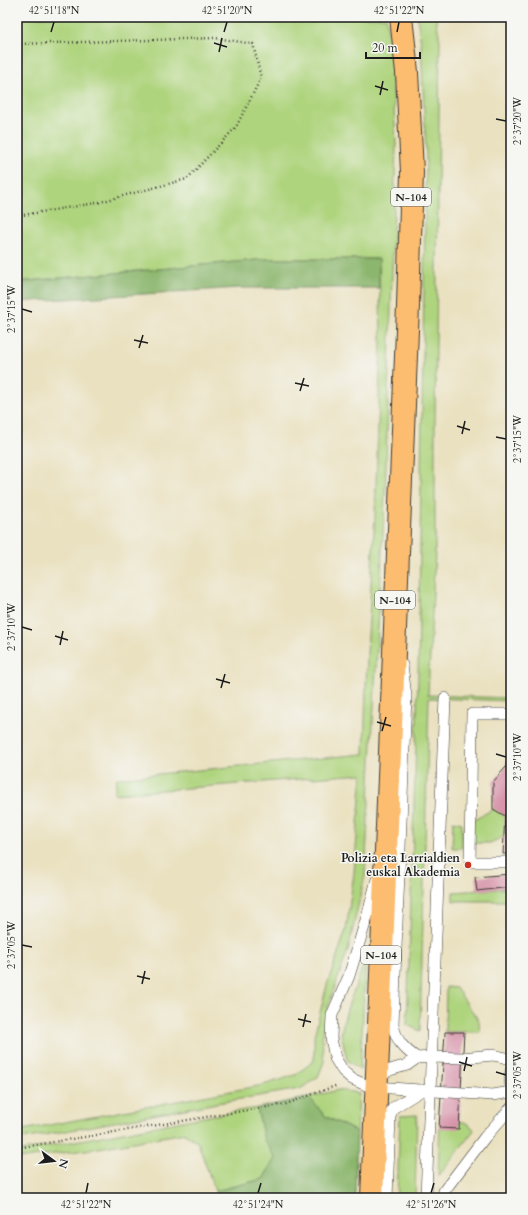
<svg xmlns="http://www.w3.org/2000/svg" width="528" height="1215" viewBox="0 0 528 1215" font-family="Cardo,serif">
<rect width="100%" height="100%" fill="#f6f6f2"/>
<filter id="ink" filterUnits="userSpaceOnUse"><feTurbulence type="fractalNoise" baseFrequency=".025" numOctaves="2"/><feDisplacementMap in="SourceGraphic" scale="8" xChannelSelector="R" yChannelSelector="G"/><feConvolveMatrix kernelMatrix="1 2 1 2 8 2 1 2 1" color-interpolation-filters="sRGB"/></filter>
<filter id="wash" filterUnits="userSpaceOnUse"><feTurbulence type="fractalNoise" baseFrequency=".012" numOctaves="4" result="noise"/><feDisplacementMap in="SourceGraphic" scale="16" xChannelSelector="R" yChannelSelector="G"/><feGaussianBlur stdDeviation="0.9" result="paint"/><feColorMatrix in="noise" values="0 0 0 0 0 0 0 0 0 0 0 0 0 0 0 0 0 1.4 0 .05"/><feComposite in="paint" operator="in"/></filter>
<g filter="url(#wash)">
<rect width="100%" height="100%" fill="#eae1c0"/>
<g fill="#afd47e" stroke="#66784d">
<path d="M17,17H386L391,53L396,145L385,496L365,876L348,950L328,1007L322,1039L324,1062L318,1077L300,1089L217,1103L17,1140V1131L263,1085L295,1075L314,1061V1036L327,985L346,930L354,873L362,774L114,794L117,778L364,754L367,653L375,515L381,338L379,259H268L17,282Z"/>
<path d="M417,17H436L440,41L435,420V552L428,695L511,698V701L429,698L420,1031L407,1025L418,679L426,153L421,44Z"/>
<path d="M493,809L511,811L510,834L490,843H470L471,822Z"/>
<path d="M453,821L462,823V848H452Z"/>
<path d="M511,888V901H453V892Z"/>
<path d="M366,958L360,1070L347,1060L341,1033L347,1009Z"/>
<path d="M446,987L456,988L479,1021L480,1032H445Z"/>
<path d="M338,1090L359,1093L357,1132L325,1116L309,1097Z"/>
<path d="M257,1108L264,1140L276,1158L263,1179L215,1191L198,1143L185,1133L93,1149L17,1159V1152L209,1116Z"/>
<path d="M417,1115L415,1198H397L400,1116Z"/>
<path d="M440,1121L464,1122L470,1125L474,1130L438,1177Z"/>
</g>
<g fill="#8bb66d" stroke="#546944">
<path d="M268,259H379V288H239L17,302V282Z"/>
<path d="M309,1097L325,1116L357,1132L355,1198H218L215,1191L263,1179L275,1158L264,1140L257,1108Z"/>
</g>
<g id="blocks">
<g fill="#d691a8">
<path d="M510,731H511V854H503L505,816L493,809V782L506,767Z"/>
<path d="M511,874V887L477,891L475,877Z"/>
<path d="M445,1032H464L459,1129L439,1128Z"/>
</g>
</g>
</g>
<g filter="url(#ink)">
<use href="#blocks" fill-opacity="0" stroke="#3b3a35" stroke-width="1"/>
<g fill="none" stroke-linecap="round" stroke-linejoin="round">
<defs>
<g id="service">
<path d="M402,665L406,696L393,1024C396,1041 404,1049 417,1058"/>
<path d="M511,714H472L470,862H511"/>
<path d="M377,879L369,910L349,976L332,1015L331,1038L335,1058L343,1071L352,1079L366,1085L376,1087L493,1095L511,1092"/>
<path d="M511,1071L510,1076L511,1088"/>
<path d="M376,1077L390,1070L407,1065L417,1058L431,1057L462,1058L493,1055L511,1059"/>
<path d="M387,1198L390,1116L393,1108L422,1090"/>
<path d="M426,1198L445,698"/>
<path d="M444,1198V1191L485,1137L511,1108"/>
</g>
<path id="primary" d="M372,1198L408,306L412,172L407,72L401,17"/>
</defs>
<use href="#service" stroke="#3b3a35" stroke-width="12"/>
<use href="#primary" stroke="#3b3a35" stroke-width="24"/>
<g stroke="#3b3a35" stroke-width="2.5" stroke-dasharray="1 3" stroke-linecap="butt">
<path d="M17,44L216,38L253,44L261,78L236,127L187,179L96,203L17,216"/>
<path d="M17,1148L286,1104L338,1085"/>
</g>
<use href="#service" stroke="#fff" stroke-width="11"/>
<use href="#primary" stroke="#fcbd6f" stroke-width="22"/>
</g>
</g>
<path fill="none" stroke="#1c1c1c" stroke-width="1.5" d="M51,32L54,22M224,32L227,22M397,32L399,22M214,43L227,47M219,52L222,38M375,86L388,90M380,95L383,81M496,119L506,121M22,309L32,312M134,340L148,343M139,348L143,335M295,383L309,386M300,391L304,378M457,426L470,430M462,434L465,421M496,437L506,439M22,627L32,630M55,636L68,640M60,645L63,631M216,679L230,683M221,688L225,674M377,722L391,726M382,731L386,717M496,754L506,757M22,945L32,947M137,976L150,979M142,984L145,971M298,1019L311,1022M303,1027L306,1014M459,1062L472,1066M464,1071L467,1057M496,1072L506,1075M86,1193L88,1183M258,1193L261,1183M431,1193L434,1183"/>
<circle fill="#c8321e" stroke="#f6f6f2" stroke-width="1.5" cx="468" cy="865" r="4"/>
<g text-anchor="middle" stroke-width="3" stroke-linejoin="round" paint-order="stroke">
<g fill="#f6f6f2" stroke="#5d5d5c" stroke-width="1">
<rect x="391" y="188" width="40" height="18" rx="3"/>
<rect x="375" y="591" width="40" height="18" rx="3"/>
<rect x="361" y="946" width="40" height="18" rx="3"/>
</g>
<g font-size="11" font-weight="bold" fill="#1c1c1c">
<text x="411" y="201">N-104</text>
<text x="395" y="604">N-104</text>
<text x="381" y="959">N-104</text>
</g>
<g font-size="12" font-weight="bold" fill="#1c1c1c" stroke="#f6f6f2" text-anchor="end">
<text x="460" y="862">Polizia eta Larrialdien<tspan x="460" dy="14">euskal Akademia</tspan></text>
</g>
</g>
<rect width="528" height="1215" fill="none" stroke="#f6f6f2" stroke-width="44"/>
<g transform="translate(54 1161) rotate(105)" stroke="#f6f6f2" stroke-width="3" paint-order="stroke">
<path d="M0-3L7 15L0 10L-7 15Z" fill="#1c1c1c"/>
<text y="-6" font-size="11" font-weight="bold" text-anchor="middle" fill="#1c1c1c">N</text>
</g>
<path d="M366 52v6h54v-6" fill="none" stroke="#1c1c1c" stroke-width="2"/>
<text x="372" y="52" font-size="12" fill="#1c1c1c" stroke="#f6f6f2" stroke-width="3" paint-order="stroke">20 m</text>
<rect x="22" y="22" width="484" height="1171" fill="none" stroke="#1c1c1c" stroke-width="1.5"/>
<g font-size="10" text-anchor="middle" fill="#1c1c1c">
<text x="54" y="14">42°51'18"N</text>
<text x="227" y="14">42°51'20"N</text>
<text x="399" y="14">42°51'22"N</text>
<text transform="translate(517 121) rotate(-90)" y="4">2°37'20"W</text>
<text transform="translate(11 309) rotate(-90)" y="4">2°37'15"W</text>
<text transform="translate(517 439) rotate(-90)" y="4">2°37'15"W</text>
<text transform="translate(11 627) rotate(-90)" y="4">2°37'10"W</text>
<text transform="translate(517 757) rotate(-90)" y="4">2°37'10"W</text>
<text transform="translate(11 945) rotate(-90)" y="4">2°37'05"W</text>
<text transform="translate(517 1075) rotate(-90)" y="4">2°37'05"W</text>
<text x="86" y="1208">42°51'22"N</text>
<text x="258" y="1208">42°51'24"N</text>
<text x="431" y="1208">42°51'26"N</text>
</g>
</svg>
